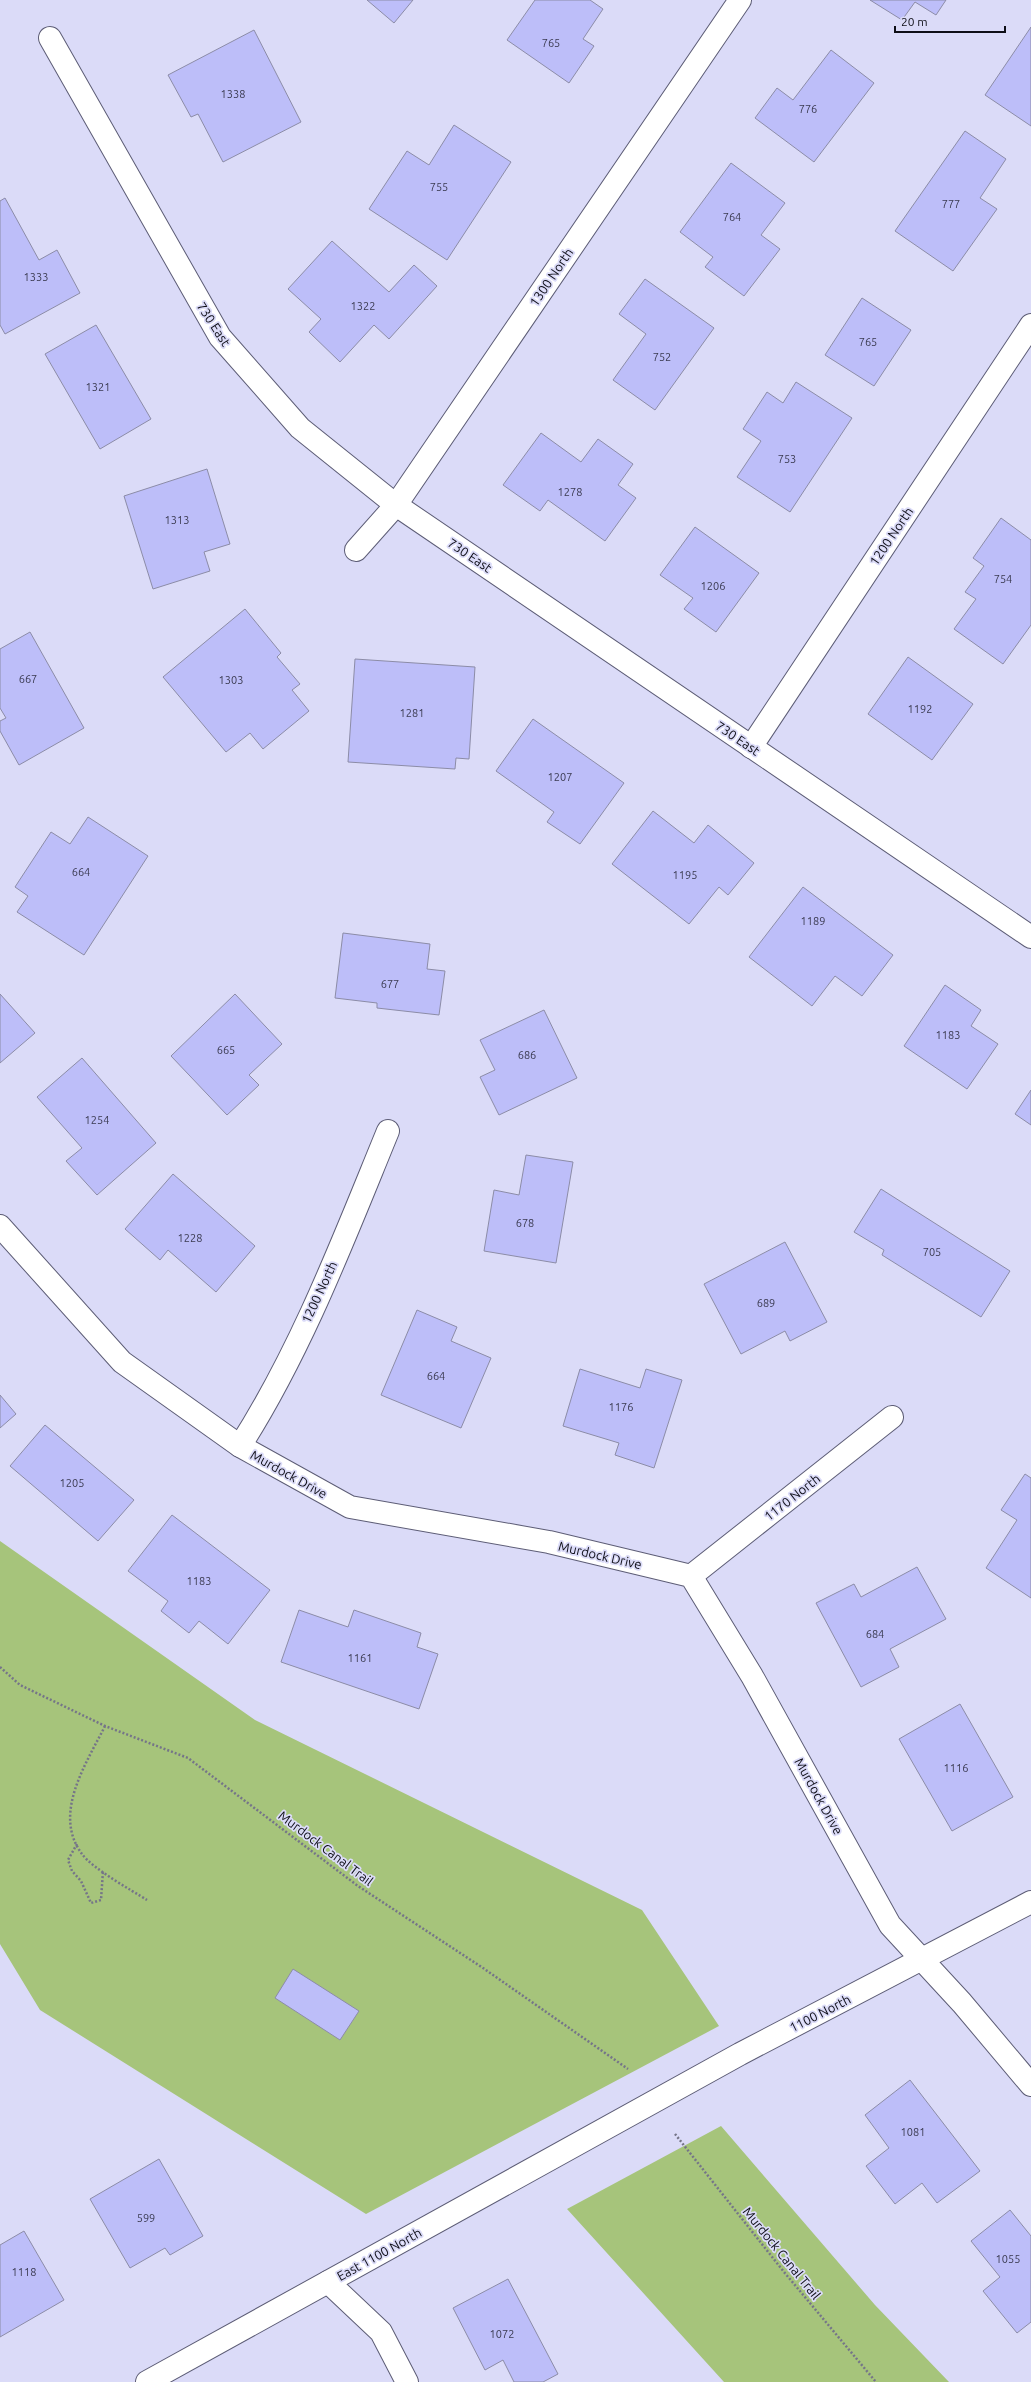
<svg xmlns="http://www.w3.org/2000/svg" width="1031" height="2382" viewBox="0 0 1031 2382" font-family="Ubuntu,sans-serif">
<rect width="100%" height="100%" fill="#dbdbf8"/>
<g fill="#a6c47b">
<path d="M0,1541L255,1720L642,1910L719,2026L366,2214L40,2010L0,1944Z"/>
<path d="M721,2126L875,2305L949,2382H724L567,2209Z"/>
</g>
<g fill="#bdbef9" stroke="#8c8ca7">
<path d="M367,0H413L394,23Z"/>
<path d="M535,0H590L603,9L583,39L594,46L569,83L507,40Z"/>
<path d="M870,0H946L936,15L915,2L902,20Z"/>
<path d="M1031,27V126L985,95Z"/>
<path d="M254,30L301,122L223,162L198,114L191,117L168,75Z"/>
<path d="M831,50L874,83L814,162L755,118L777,88L793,100Z"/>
<path d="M454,125L511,162L447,260L369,209L407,151L429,165Z"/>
<path d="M965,131L1006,159L980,198L997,209L953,271L895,231Z"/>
<path d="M731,163L785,203L761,235L780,249L744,296L705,267L713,257L680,232Z"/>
<path d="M5,198L39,260L57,250L80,293L5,334L0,325V201Z"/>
<path d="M332,241L389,292L414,265L437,286L389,339L374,325L340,362L309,332L321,319L288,289Z"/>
<path d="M645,279L714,328L655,410L613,380L646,334L619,314Z"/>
<path d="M862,298L911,330L874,386L825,355Z"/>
<path d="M96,325L151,419L100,449L45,354Z"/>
<path d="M796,382L852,418L790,512L737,477L761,441L743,429L767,392L783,403Z"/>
<path d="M541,433L581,462L598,439L633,464L618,485L636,498L605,541L548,500L540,511L503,485Z"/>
<path d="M207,469L230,544L204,552L210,571L153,589L124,496Z"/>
<path d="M1001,518L1031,540V625L1003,664L954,629L976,599L965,592L984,566L973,558Z"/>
<path d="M695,527L759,573L716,632L684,609L693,598L660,575Z"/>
<path d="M245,609L281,653L277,657L300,684L292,690L309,711L263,749L250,733L226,752L163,677Z"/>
<path d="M30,632L84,728L19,765L0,731V721L6,718L0,708V649Z"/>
<path d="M908,657L973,704L932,760L868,714Z"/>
<path d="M355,659L475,667L469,759L456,758L455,769L348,762Z"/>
<path d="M533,719L624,783L580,844L547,822L554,812L496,771Z"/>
<path d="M653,811L694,843L708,825L754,863L728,895L719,887L689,924L612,864Z"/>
<path d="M88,817L148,856L84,955L17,912L28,896L15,887L51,832L70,844Z"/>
<path d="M803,887L893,955L862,996L835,976L812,1006L749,957Z"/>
<path d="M343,933L430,944L427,969L445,971L439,1015L377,1008V1003L335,998Z"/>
<path d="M945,985L981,1010L971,1026L998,1044L967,1089L904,1046Z"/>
<path d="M0,994L35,1033L0,1063Z"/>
<path d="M235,994L282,1044L249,1075L259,1085L227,1115L171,1056Z"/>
<path d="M544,1010L577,1078L499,1115L480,1077L495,1070L480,1040Z"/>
<path d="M82,1058L156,1143L97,1195L66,1161L82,1148L37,1097Z"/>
<path d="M1031,1090V1125L1015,1114Z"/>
<path d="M526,1155L573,1162L556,1263L484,1251L494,1190L519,1195Z"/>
<path d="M173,1174L255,1246L216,1292L168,1250L160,1260L125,1229Z"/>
<path d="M881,1189L1010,1271L981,1317L882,1255L884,1250L854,1232Z"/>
<path d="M785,1242L827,1322L790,1341L785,1331L741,1354L704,1284Z"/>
<path d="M417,1310L457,1327L451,1341L491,1358L461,1428L381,1395Z"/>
<path d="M580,1369L640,1388L646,1369L682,1380L654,1468L615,1455L619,1443L563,1426Z"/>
<path d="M0,1395L16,1414L0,1428Z"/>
<path d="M45,1425L134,1500L98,1541L10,1466Z"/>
<path d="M1025,1474L1031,1478V1598L986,1568L1017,1520L1001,1510Z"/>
<path d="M172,1515L270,1590L228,1644L199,1621L189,1633L161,1611L168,1601L128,1571Z"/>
<path d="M917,1567L946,1619L890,1649L899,1667L861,1687L816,1603L854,1584L861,1597Z"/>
<path d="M299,1610L348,1627L354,1610L421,1633L417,1647L438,1654L419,1709L281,1662Z"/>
<path d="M960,1704L1013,1797L952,1831L899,1739Z"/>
<path d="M293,1969L359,2011L340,2040L275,1998Z"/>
<path d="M910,2080L980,2171L937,2203L922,2183L895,2204L866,2166L889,2148L865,2115Z"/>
<path d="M159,2159L203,2236L170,2255L165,2248L130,2268L90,2199Z"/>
<path d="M1010,2210L1031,2236V2322L1017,2333L983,2291L1000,2277L971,2241Z"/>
<path d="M24,2231L64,2300L0,2337V2245Z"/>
<path d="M508,2279L558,2374L543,2382H514L503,2360L485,2370L453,2308Z"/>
</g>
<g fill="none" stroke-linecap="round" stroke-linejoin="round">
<defs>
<g id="minor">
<path d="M50,38L220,337L300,428L396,505L1031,937"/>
<path d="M356,550L396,505L740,0"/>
<path d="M751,747L1031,325"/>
<path d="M0,1226L122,1362L240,1446L350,1507L549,1542L691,1576L752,1676L890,1925L962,2003L1031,2085"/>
<path d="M240,1446C302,1349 344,1238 388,1131"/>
<path d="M691,1576L892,1417"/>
<path d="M328,2282L381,2332L407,2382"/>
</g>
<path id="tertiary" d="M147,2382L740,2054L1031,1902"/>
</defs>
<use href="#minor" stroke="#5d5d76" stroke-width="24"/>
<use href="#tertiary" stroke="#5d5d76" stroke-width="24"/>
<g stroke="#757588" stroke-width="2.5" stroke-dasharray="2 2" stroke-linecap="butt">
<path d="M0,1667L20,1685L105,1726L188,1758L358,1886L483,1968L628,2069"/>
<path d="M105,1726C86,1764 52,1814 82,1854C93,1869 131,1890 147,1900"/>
<path d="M77,1844L68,1860L72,1871L81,1881L91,1903L101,1900L103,1871"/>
<path d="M675,2134L784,2272L876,2382"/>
</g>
<use href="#minor" stroke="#fff" stroke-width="22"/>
<use href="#tertiary" stroke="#fff" stroke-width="22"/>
</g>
<g text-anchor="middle" stroke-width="3.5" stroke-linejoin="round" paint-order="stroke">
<g font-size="11" fill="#3a3a50">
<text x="551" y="47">765</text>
<text x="233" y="98">1338</text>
<text x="808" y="113">776</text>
<text x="439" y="191">755</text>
<text x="951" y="208">777</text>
<text x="732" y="221">764</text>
<text x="36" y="281">1333</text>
<text x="363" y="310">1322</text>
<text x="868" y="346">765</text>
<text x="662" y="361">752</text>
<text x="98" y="391">1321</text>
<text x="787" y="463">753</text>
<text x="570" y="496">1278</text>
<text x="177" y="524">1313</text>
<text x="1003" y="583">754</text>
<text x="713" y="590">1206</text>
<text x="28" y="683">667</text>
<text x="231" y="684">1303</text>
<text x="920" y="713">1192</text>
<text x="412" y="717">1281</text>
<text x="560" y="781">1207</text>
<text x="81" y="876">664</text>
<text x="685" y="879">1195</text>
<text x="813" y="925">1189</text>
<text x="390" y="988">677</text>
<text x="948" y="1039">1183</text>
<text x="226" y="1054">665</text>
<text x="527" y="1059">686</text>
<text x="97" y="1124">1254</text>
<text x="525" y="1227">678</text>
<text x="190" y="1242">1228</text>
<text x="932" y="1256">705</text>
<text x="766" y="1307">689</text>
<text x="436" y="1380">664</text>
<text x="621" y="1411">1176</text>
<text x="72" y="1487">1205</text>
<text x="199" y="1585">1183</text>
<text x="875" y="1638">684</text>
<text x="360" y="1662">1161</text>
<text x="956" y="1772">1116</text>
<text x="913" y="2136">1081</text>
<text x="146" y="2222">599</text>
<text x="1008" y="2263">1055</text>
<text x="24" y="2276">1118</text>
<text x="502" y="2338">1072</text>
</g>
<g font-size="13" fill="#0e0e17" stroke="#dbdbf8">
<text transform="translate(551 277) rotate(-56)" y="5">1300 North</text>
<text transform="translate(214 324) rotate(57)" y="5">730 East</text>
<text transform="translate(891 536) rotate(-56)" y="5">1200 North</text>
<text transform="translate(470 555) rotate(34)" y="5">730 East</text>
<text transform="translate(738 738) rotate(34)" y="5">730 East</text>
<text transform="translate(319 1292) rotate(-65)" y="5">1200 North</text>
<text transform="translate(289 1474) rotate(29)" y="5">Murdock Drive</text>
<text transform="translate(792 1497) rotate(-38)" y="5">1170 North</text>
<text transform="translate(600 1555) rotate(13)" y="5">Murdock Drive</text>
<text transform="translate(819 1796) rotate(61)" y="5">Murdock Drive</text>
<text transform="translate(326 1848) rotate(37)" y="5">Murdock Canal Trail</text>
<text transform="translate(820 2013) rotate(-27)" y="5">1100 North</text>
<text transform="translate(782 2253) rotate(51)" y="5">Murdock Canal Trail</text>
<text transform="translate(379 2254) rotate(-29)" y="5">East 1100 North</text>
</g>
</g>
<path d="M895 26v6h110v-6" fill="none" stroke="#0e0e17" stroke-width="2"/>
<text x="901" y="26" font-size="12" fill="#0e0e17" stroke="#dbdbf8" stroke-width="3" paint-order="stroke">20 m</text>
</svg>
